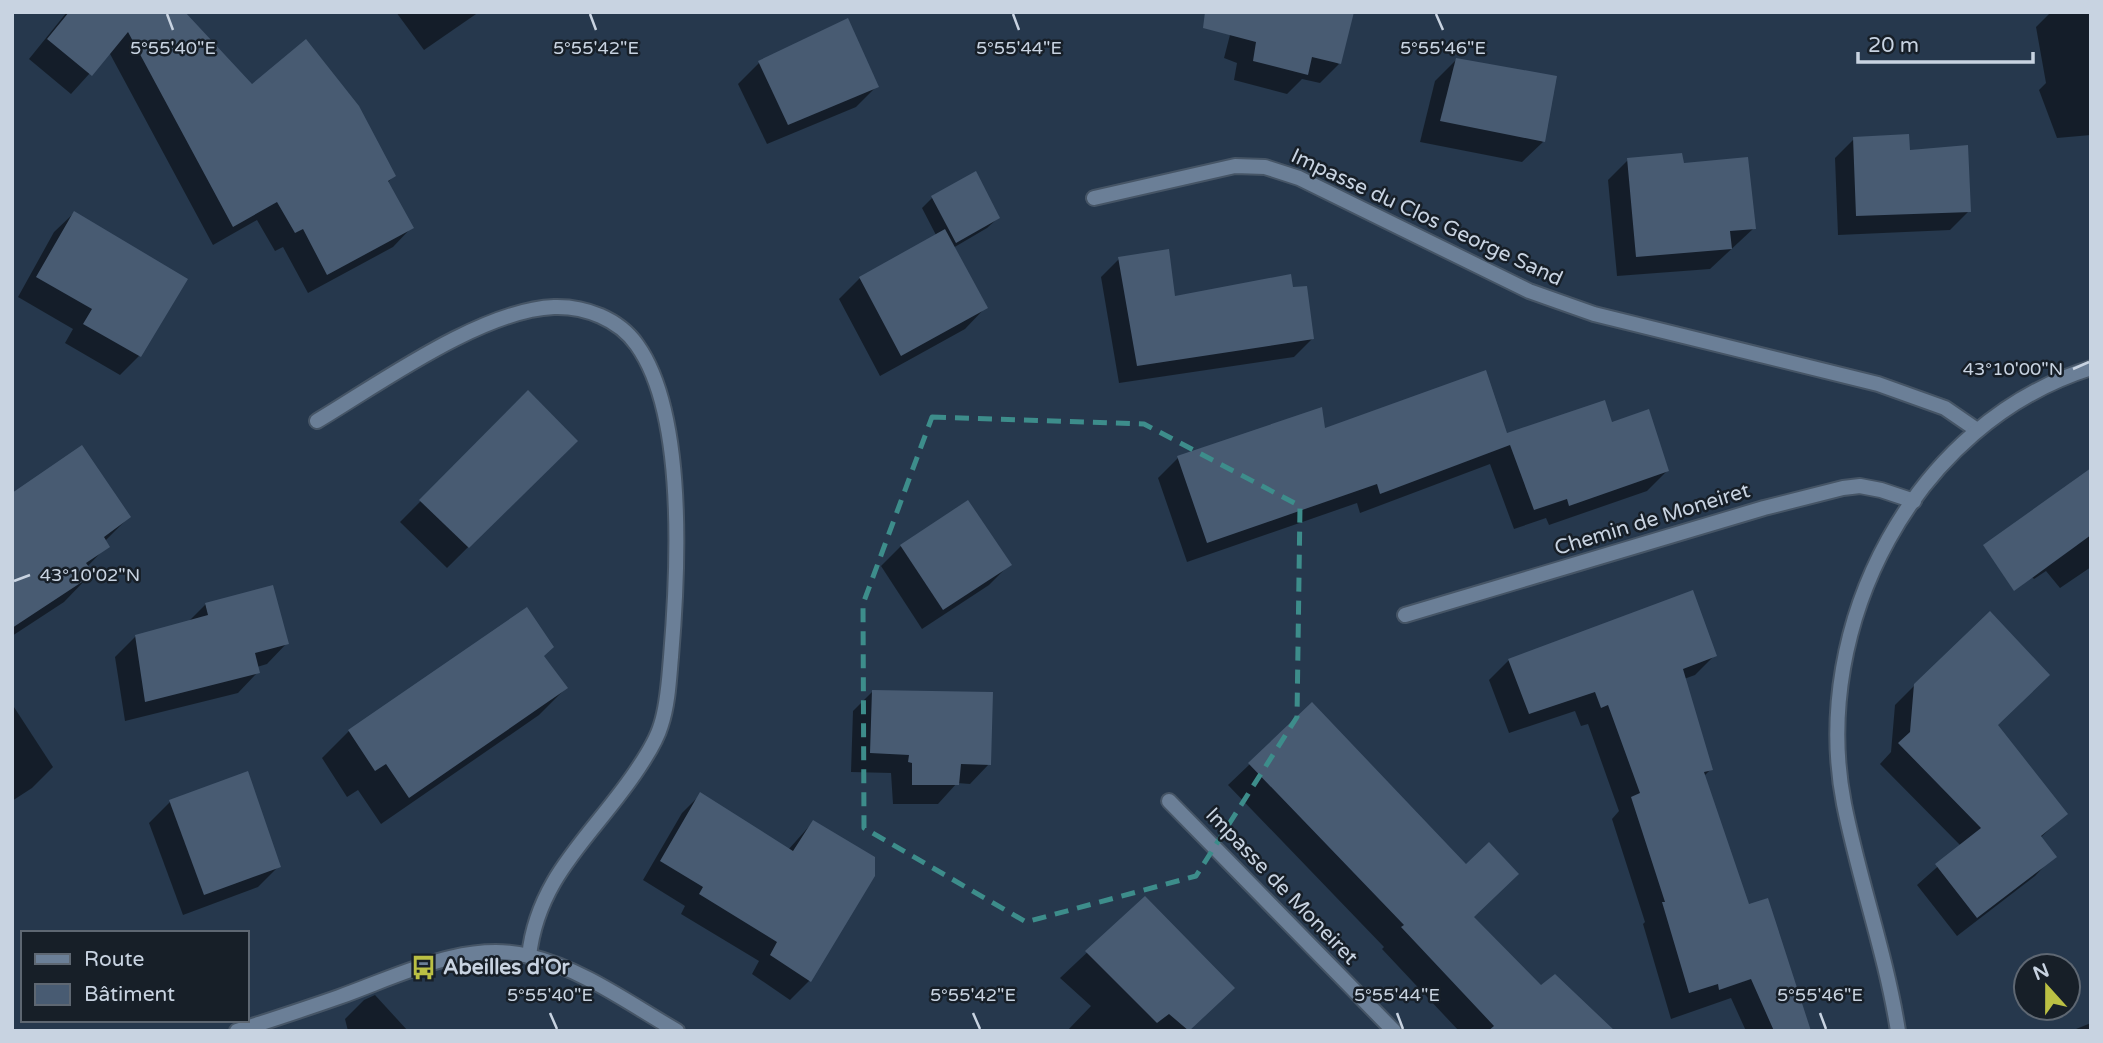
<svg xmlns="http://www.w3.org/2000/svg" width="2103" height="1043" viewBox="0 0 2103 1043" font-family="'Varela Round',sans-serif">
<rect width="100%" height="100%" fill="#26384d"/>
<g fill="#0007">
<path d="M67,12H183L252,86L394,176L387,183L412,227L393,247L308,293L283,247L275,251L257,220L213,245L109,52L71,94L29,59Z"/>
<path d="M396,12H479L424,50Z"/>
<path d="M1236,12L1339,64L1320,83L1302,79L1287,94L1234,80L1237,63L1224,58Z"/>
<path d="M2051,12H2091V135L2057,138L2039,90L2046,83L2036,27Z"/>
<path d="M1456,60L1543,142L1522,162L1420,142L1435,81Z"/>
<path d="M759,63L877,86L856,107L767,144L738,84Z"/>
<path d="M1854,139L1908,152L1969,211L1950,230L1838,235L1835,158Z"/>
<path d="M1628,160L1683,165L1754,228L1710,269L1617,276L1608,180Z"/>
<path d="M933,197L998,218L987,228L953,248L985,308L965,329L880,376L839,299L860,278L936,235L922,208Z"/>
<path d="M74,213L140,355L120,375L65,343L73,329L18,297L54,232Z"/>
<path d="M1119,259L1174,298L1292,289L1312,339L1294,357L1119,383L1101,277Z"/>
<path d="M528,393L575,441L447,568L400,522Z"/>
<path d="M1611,425L1667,471L1647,491L1549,525L1546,518L1514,529L1490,464L1360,513L1357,503L1187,562L1158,478L1178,458L1324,430L1506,436Z"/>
<path d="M2091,486V567L2060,588L2046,571L2034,579L1997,543Z"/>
<path d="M12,495L129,517L104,542L107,546L87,567L91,574L64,602L12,636Z"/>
<path d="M968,503L1009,565L989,585L922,629L881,566L901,546Z"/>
<path d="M206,604L287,643L267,664L257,667L258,672L238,693L125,721L115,657L136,636L188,622Z"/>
<path d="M526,609L542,657L566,688L539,715L381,824L358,790L347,797L322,758L349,731Z"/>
<path d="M1715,655L1695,675L1684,679L1711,769L1704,776L1747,906L1809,1031H1746L1731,998L1671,1019L1643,924L1645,922L1612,819L1619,811L1588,724L1581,726L1575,711L1509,733L1489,680L1509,660Z"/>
<path d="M1915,685L1996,725L2066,814L2040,838L2054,856L2035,876L1957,936L1917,885L1961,846L1880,764L1891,752L1895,705Z"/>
<path d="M873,691L989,764L970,784L957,783L938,804H893L891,773L851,772L853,711Z"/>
<path d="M12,704L53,767L32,788L12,801Z"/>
<path d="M1312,705L1472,918L1555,1031H1459L1382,949L1384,947L1228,785Z"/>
<path d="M701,794L788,850L813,822L809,981L790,1000L752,974L759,961L681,914L685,906L643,880L682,813Z"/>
<path d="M170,802L279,866L258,887L183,915L149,823Z"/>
<path d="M1145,898L1211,1008L1188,1031H1067L1091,1006L1060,978Z"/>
<path d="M375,995L408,1031H348L345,1019L364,1000Z"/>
<path d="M2091,1023V1031H2071Z"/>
</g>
<g fill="#485b72">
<path d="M69,12H185L252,84L306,39L359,106L396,176L388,181L414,228L327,275L303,229L295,233L277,202L233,227L128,32L92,76L47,39Z"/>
<path d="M1205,12H1354L1341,64L1312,57L1308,75L1253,61L1256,42L1203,28Z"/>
<path d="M848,18L879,87L788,125L758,61Z"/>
<path d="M1456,58L1557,76L1545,142L1440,121Z"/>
<path d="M1909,134L1910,150L1968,145L1971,212L1856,216L1853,137Z"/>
<path d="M1682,153L1684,163L1748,157L1756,229L1730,231L1732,249L1636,257L1627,158Z"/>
<path d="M976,171L1000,218L956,243L931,196Z"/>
<path d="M74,211L188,279L141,357L83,324L92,309L36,277Z"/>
<path d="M945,229L988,308L901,356L859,277Z"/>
<path d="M1169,249L1175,296L1291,274L1293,287L1307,286L1314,339L1137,366L1118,257Z"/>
<path d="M1486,370L1507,433L1605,400L1612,422L1649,409L1669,471L1569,506L1567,499L1534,510L1510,445L1380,494L1377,484L1207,543L1177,456L1322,407L1325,428Z"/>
<path d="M528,390L578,441L469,548L419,500Z"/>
<path d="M82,445L131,517L104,537L110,547L86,563L94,574L12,628V493Z"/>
<path d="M2091,468V535L2014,591L1983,545Z"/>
<path d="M968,500L1012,565L943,610L900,545Z"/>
<path d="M273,585L289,644L255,653L260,673L145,702L135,635L208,615L205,603Z"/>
<path d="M1693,590L1717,656L1683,669L1713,770L1704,772L1749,904L1768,898L1811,1031H1774L1751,979L1719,990L1718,984L1689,993L1662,902H1665L1631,797L1640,793L1608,705L1601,708L1595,692L1529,714L1508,659Z"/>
<path d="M527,607L554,647L544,656L568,688L409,798L386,764L375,771L348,730Z"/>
<path d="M1990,611L2050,675L1998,725L2068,814L2041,836L2057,857L1977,918L1935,864L1981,828L1898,743L1910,732L1914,684Z"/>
<path d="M872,690L993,692L991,765L961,764L959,785H912V763L908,762L909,755L870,753Z"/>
<path d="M1312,702L1466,864L1489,842L1519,874L1474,917L1541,985L1555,974L1615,1031H1488L1494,1026L1401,927L1404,925L1248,763Z"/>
<path d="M248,771L281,867L204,895L169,800Z"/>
<path d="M700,792L793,851L813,820L875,857V876L811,982L770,955L777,942L699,894L703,887L660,861Z"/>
<path d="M1145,896L1235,988L1189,1031L1169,1014L1157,1023L1085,951Z"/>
</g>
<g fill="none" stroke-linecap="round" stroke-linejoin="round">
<defs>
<g id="minor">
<path d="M1094,198L1235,166L1265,167L1299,178L1529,291L1594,314L1878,384L1945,408L1977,430"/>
<path d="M317,421C379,384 481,310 554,307C585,306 619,319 637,345C687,415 678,574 671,657C669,679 668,704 661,725C657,739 647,755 639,767C596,833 538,874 529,956"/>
<path d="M1405,615L1764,508L1843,488L1860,486L1881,490L1914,501"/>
<path d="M1169,801L1394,1031"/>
<path d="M237,1031C271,1020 305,1009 339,997C398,976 466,940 529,956C583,969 630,1004 677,1031"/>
<path d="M1898,1031C1886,954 1859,880 1844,804C1809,625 1915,423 2091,368"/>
</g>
</defs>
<use href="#minor" stroke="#465566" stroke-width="18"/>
<use href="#minor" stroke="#6b7f97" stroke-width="14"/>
</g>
<path fill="none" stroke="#3d8d8b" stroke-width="5" stroke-dasharray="14 9" stroke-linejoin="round" d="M932,417L1144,424L1300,506L1297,717L1196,876L1026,922L864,828L863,604Z"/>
<path fill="none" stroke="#c8d3e1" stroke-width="2.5" d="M167,14L173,30M590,14L596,30M1013,14L1019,30M1436,14L1443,30M2073,369L2089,362M14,581L30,575M550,1013L557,1029M973,1013L980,1029M1397,1013L1403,1029M1820,1013L1826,1029"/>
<defs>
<symbol id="bus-bare" viewBox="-9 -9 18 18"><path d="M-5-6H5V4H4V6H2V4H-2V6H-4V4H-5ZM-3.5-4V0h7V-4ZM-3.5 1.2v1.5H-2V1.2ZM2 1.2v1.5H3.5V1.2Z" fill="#bbc044" stroke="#171f28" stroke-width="2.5" paint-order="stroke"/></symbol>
</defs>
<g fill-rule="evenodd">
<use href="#bus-bare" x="406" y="950" width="35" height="35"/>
</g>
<g text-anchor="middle" stroke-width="5" stroke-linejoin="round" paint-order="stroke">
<g font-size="21" fill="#c8d3e1" stroke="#171f28">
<text transform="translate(1427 217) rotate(25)" y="7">Impasse du Clos George Sand</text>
<text transform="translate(1652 519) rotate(-17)" y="7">Chemin de Moneiret</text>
<text transform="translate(1282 886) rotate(46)" y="7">Impasse de Moneiret</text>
</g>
<g font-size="21" font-weight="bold" fill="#c8d3e1" stroke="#171f28" text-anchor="start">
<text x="443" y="974">Abeilles d'Or</text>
</g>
</g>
<g font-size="18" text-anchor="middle" fill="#c8d3e1" stroke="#171f28" stroke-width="5" stroke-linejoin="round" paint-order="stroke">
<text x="173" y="54">5°55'40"E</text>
<text x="596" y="54">5°55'42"E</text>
<text x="1019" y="54">5°55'44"E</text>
<text x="1443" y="54">5°55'46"E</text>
<text x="2013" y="375">43°10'00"N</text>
<text x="90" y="581">43°10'02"N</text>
<text x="550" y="1001">5°55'40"E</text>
<text x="973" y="1001">5°55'42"E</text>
<text x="1397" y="1001">5°55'44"E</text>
<text x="1820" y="1001">5°55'46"E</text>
</g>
<rect width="2103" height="1043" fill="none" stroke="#c8d3e1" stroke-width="28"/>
<rect x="21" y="931" width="228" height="91" fill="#171f28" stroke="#5e6772" stroke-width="2"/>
<rect x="35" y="954" width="35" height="10" fill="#6b7f97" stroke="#5e6772" stroke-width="2"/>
<text x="84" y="966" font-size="21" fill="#c8d3e1">Route</text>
<rect x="35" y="984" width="35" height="21" fill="#485b72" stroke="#5e6772" stroke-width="2"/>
<text x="84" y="1001" font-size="21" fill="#c8d3e1">Bâtiment</text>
<g transform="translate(2047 987) rotate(339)"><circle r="33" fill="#171f28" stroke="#5e6772" stroke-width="2"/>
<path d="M0-5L12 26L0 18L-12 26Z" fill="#bbc044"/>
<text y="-10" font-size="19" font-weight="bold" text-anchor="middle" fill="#c8d3e1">N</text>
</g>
<path d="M1858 52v10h175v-10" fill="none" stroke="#c8d3e1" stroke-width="3.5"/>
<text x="1868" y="52" font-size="21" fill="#c8d3e1" stroke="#171f28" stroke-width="5" paint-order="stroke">20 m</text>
</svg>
